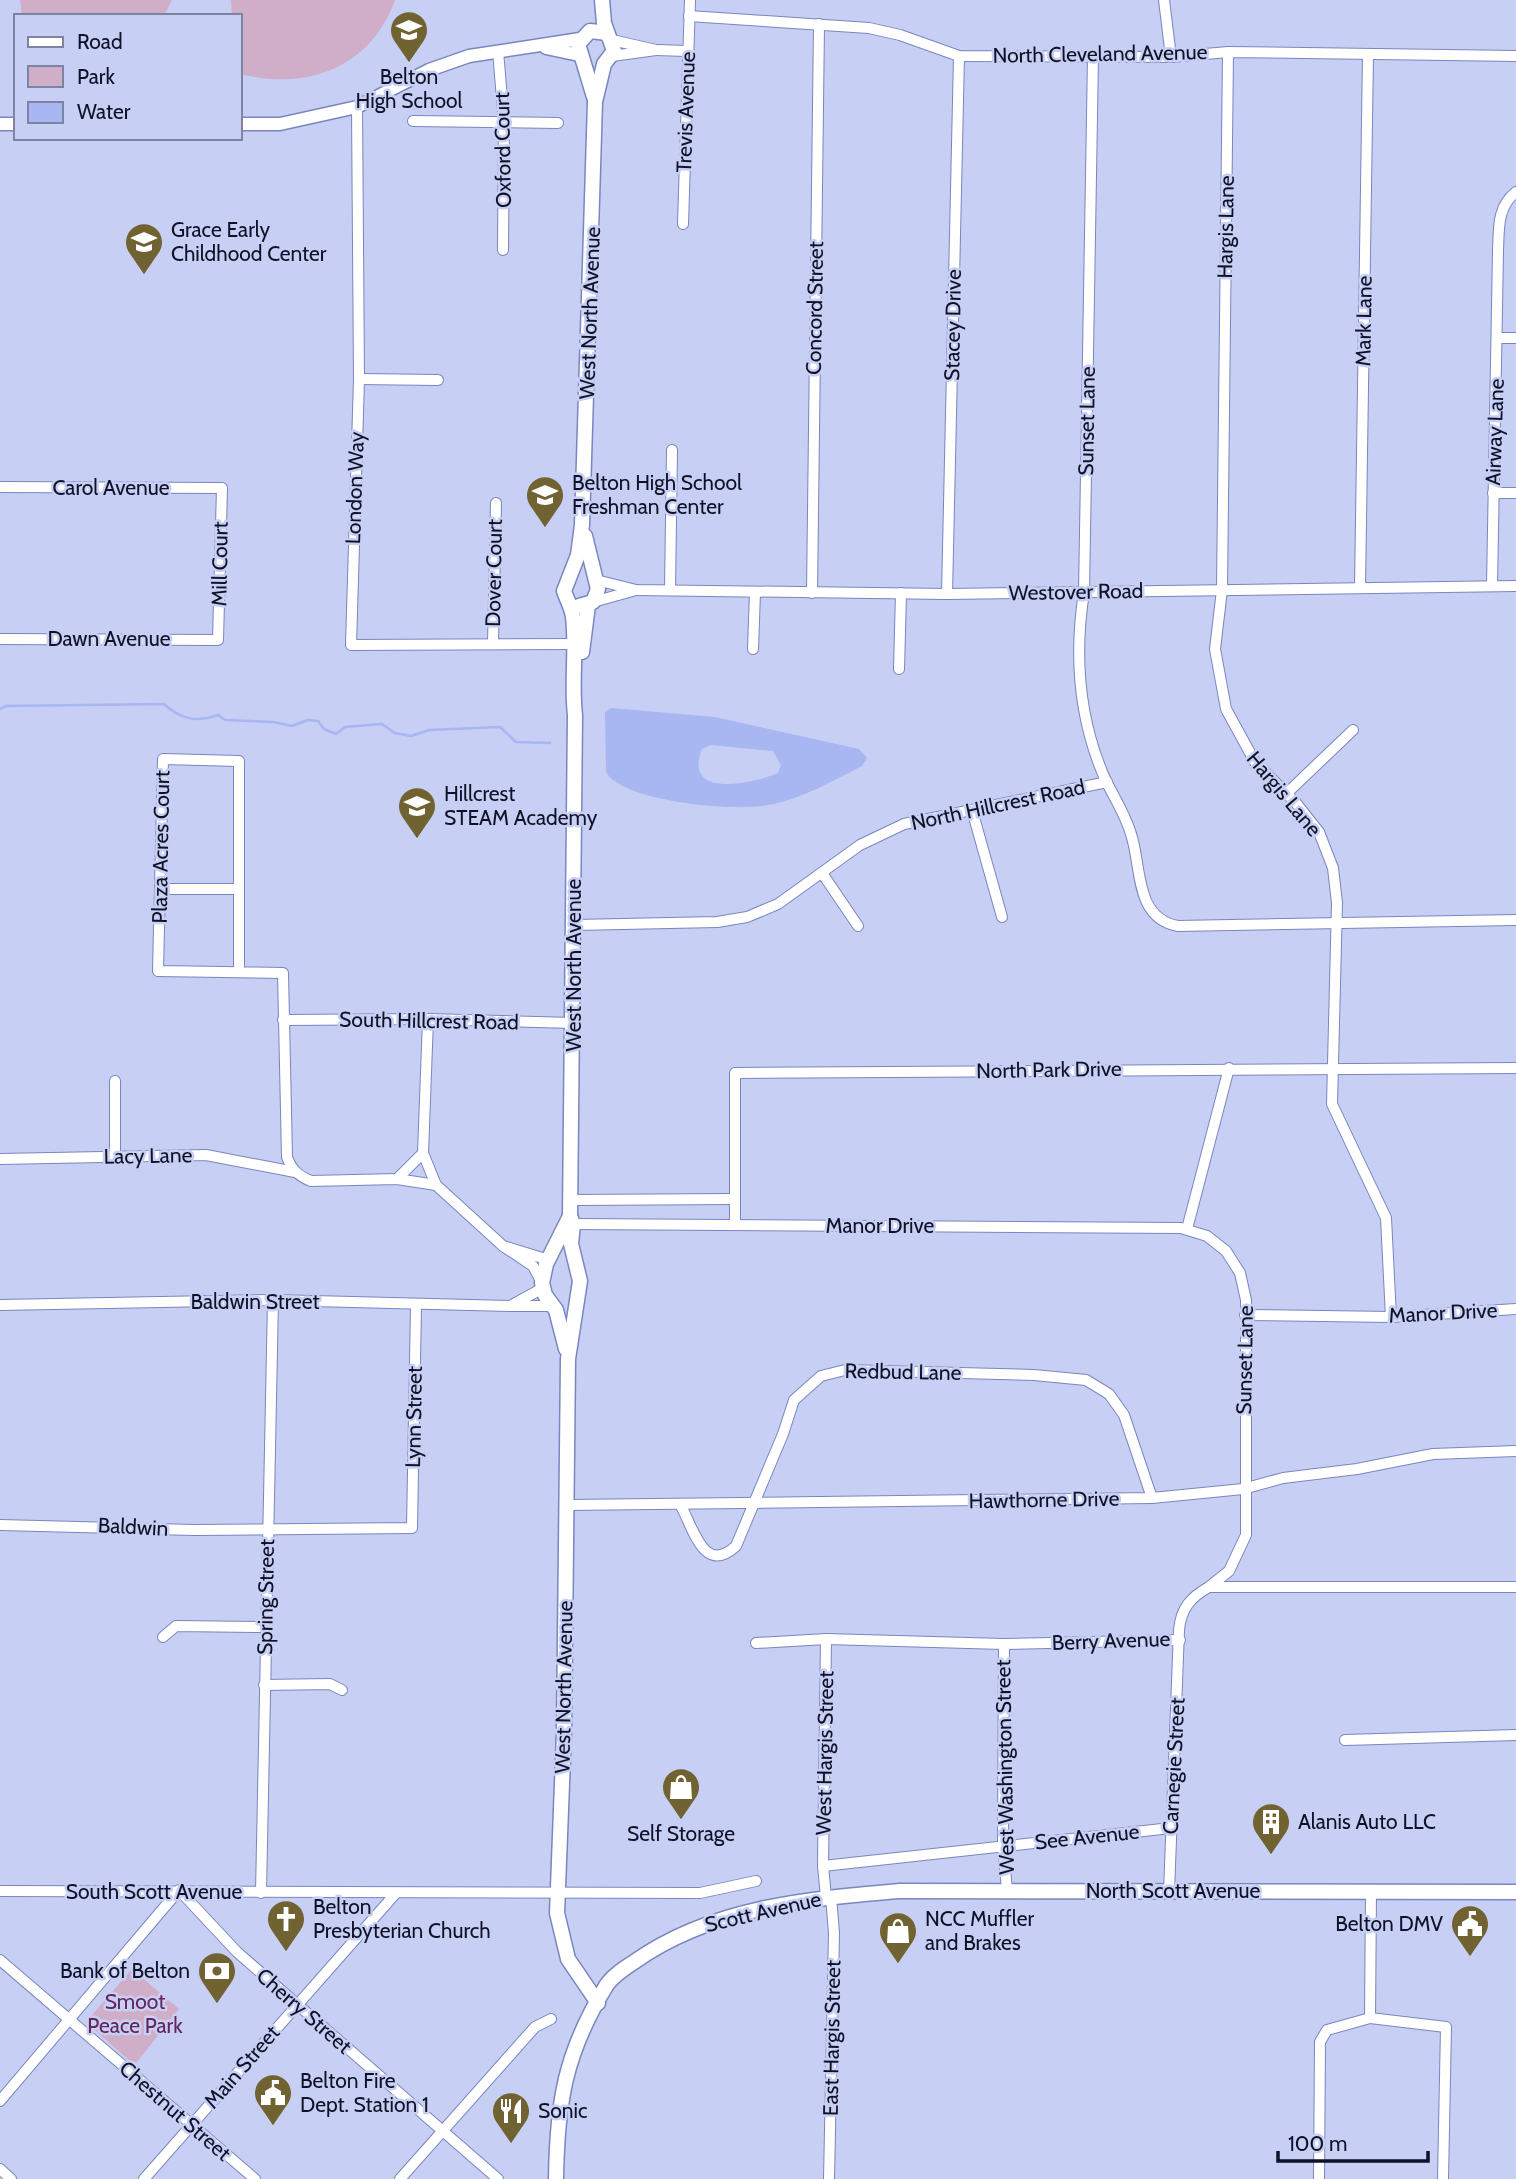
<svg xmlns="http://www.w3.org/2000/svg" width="1516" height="2179" viewBox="0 0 1516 2179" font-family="Cabin,sans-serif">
<rect width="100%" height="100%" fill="#c7cff4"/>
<g fill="#d0aec8">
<path d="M20,0H172L164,16H22Z"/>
<path d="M231,0H395C371,68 306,91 240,74V16H232Z"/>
<path d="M132,1969L179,2009L137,2062L132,2063L86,2022Z"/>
</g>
<path fill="#a8b6f2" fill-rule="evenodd" d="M611,708L715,717L859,749L867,758L862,766C832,781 802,799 768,805C736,812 623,802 606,772L605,712ZM711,745L773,751L781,765L778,773C753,784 682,799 702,749Z"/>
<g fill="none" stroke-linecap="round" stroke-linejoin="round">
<path stroke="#a8b6f2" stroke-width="2.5" d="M0,709L6,706L164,704C180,719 196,723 218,715L225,720L273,722L292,726L308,720L318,721L324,729L336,734L345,727L382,724L395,733L411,736L429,730L500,727L516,742L550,743"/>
<defs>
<g id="minor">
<path d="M1164,0L1171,57"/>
<path d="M689,16L869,28L900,35L959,56L1171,57L1228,52L1516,56"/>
<path d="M612,40L656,50L612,56"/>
<path d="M656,50L687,51"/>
<path d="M498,51L504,123L503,250"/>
<path d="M1228,52L1222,590L1215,649L1226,709L1255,762L1296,803L1319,832L1333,868L1337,903L1332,1104L1386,1218L1391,1317"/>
<path d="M1093,56L1084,592C1074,656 1079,721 1106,781C1115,799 1125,814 1131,834C1142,867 1134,918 1178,926L1516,920"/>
<path d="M357,107L359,379L351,645L574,644"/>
<path d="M413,121L558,123"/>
<path d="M683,224L690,0"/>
<path d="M1498,338H1516"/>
<path d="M359,379L438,380"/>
<path d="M0,487L222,488L218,640L0,639"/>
<path d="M1493,493H1516"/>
<path d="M596,580L636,590L947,594L1516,586"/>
<path d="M1492,586L1498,251C1499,228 1497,207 1516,192"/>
<path d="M1360,587L1368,55"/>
<path d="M670,590L672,450"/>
<path d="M812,593L819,24"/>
<path d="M947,594L959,56"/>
<path d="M593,602L636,590"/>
<path d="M493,643L496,503"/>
<path d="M753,649L755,592"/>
<path d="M899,669L901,593"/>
<path d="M1286,794L1353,730"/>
<path d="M972,810L1002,917"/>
<path d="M822,873L858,926"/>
<path d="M162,889H237"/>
<path d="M575,925L717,922L747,917L778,904L860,845L904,824L1107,782"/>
<path d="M239,971V761L163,759L158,971L283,973L287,1157C291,1169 298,1176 311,1181L397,1179L436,1185"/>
<path d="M428,1019L423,1153L436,1185L503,1246"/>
<path d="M283,1020L428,1019L574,1023"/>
<path d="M115,1081V1157"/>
<path d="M0,1159L206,1155L295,1172"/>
<path d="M397,1179L423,1153"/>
<path d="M571,1200L735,1199"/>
<path d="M573,1224L1181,1228L1207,1236L1226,1251L1240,1273L1246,1300V1535L1229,1571L1209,1587"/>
<path d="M735,1225V1073L1516,1068"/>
<path d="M1187,1229L1229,1068"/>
<path d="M542,1283L533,1266L503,1246L549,1260"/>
<path d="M543,1288L510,1306H551"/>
<path d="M0,1305L273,1300L510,1306"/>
<path d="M1245,1315L1391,1317L1516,1309"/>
<path d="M567,1505L1152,1498L1243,1489L1283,1478L1357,1469L1433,1454L1516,1451"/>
<path d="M681,1506C694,1530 704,1575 736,1546L783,1434L794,1400L821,1376L845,1370L1034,1375L1086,1380L1109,1394L1124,1415L1152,1498"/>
<path d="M0,1525L194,1530L412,1528L416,1306"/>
<path d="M163,1637L176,1626L265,1627"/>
<path d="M826,1639L823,1866L826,1897"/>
<path d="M756,1643L826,1639L1004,1644L1180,1640"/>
<path d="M1004,1644L1003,1846L1007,1890"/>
<path d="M264,1685L330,1684L342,1690"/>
<path d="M1345,1740L1516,1735"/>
<path d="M823,1866L1171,1828"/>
<path d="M0,1891L700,1893L756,1881"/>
<path d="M1169,1892L1179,1630C1181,1608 1191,1597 1209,1587H1516"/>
<path d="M261,1893L273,1300"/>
<path d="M0,1960L255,2179"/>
<path d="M1370,2018L1446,2027L1443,2179"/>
<path d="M0,2101L179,1890L237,1952L498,2179"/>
<path d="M0,2169L11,2179"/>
<path d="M144,2179L396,1893"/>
<path d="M400,2179L535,2027L551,2019"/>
<path d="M829,2179L834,1933L831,1897"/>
<path d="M1319,2179L1320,2042L1327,2030L1370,2018L1371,1891"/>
</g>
<g id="tertiary">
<path d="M546,48L579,55"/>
<path d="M0,124H16"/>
<path d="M240,124H280L357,107L429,70L469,56L580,39"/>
</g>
<g id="secondary">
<path d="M594,97L578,44L590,31L607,33"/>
<path d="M579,606L593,602L598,589L585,536"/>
<path d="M582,652L588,605"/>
<path d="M566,1349L556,1310L545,1295L542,1283L546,1264L570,1216"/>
<path d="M598,2003L568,1959L557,1913L564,1732L568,1359L580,1281L571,1244L573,1224L570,1216L575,715C571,682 577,650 573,617C572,608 567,600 564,591L578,555L582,525L595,102L604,64L614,51L604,23L602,0"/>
<path d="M556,2179C557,2102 565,2053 606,1986C612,1976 625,1968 634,1962C712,1907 807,1899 899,1891L1516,1892"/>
</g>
</defs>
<use href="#minor" stroke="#7a86bf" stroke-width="12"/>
<use href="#tertiary" stroke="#7a86bf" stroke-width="15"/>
<use href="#secondary" stroke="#7a86bf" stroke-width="17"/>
<use href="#minor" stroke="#fff" stroke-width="10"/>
<use href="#tertiary" stroke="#fff" stroke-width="12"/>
<use href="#secondary" stroke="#fff" stroke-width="14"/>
</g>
<defs>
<symbol id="school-pin" viewBox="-11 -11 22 30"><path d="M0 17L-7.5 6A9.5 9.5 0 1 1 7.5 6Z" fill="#716331" stroke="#c7cff4"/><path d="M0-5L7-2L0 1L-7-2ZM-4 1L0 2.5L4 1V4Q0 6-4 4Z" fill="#fff"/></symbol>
<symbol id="shop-pin" viewBox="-11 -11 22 30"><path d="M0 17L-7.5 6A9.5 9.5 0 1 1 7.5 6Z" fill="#716331" stroke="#c7cff4"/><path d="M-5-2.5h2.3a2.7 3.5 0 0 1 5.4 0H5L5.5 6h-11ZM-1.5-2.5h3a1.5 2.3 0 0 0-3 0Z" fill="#fff"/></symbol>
<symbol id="building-pin" viewBox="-11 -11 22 30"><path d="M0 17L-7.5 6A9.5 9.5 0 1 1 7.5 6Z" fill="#716331" stroke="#c7cff4"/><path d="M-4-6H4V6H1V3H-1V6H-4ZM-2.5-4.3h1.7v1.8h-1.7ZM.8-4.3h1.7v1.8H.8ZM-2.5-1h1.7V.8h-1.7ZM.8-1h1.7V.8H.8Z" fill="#fff"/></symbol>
<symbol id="church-pin" viewBox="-11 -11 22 30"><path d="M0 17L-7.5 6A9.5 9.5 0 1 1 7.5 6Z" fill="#716331" stroke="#c7cff4"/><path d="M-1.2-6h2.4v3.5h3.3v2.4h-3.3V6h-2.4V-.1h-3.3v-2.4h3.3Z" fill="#fff"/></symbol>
<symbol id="civic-pin" viewBox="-11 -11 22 30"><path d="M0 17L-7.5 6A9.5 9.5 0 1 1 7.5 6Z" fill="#716331" stroke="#c7cff4"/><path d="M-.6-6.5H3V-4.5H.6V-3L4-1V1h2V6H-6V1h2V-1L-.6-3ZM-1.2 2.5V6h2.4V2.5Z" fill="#fff"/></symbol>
<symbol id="bank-pin" viewBox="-11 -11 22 30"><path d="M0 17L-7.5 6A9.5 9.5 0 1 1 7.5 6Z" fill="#716331" stroke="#c7cff4"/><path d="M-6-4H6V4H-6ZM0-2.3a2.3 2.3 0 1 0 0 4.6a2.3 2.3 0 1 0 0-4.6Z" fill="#fff"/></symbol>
<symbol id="restaurant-pin" viewBox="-11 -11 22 30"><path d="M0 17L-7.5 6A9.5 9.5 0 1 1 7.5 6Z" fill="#716331" stroke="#c7cff4"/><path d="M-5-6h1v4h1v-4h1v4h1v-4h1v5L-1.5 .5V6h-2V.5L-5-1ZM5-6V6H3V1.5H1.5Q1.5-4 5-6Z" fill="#fff"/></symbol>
</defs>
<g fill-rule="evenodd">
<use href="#school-pin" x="387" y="8" width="44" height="60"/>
<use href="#school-pin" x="122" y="220" width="44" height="60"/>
<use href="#school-pin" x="523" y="473" width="44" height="60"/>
<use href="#school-pin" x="395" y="784" width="44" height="60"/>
<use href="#shop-pin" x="659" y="1765" width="44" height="60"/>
<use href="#building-pin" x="1249" y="1800" width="44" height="60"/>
<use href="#church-pin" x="264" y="1897" width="44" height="60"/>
<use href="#civic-pin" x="1448" y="1902" width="44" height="60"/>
<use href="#shop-pin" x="876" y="1909" width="44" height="60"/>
<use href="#bank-pin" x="195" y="1949" width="44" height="60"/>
<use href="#civic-pin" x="251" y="2071" width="44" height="60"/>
<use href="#restaurant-pin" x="489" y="2089" width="44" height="60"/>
</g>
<g text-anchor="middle" stroke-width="5" stroke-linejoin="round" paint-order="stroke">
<g font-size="21" fill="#0f1227" stroke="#c7cff4">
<text transform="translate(1100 54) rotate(-1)" y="7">North Cleveland Avenue</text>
<text transform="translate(686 112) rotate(-88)" y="7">Trevis Avenue</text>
<text transform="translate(503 150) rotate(-91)" y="7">Oxford Court</text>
<text transform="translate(1226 227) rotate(-89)" y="7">Hargis Lane</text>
<text transform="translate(815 308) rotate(-89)" y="7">Concord Street</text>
<text transform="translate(590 313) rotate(-88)" y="7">West North Avenue</text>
<text transform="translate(1364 321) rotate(-89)" y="7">Mark Lane</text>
<text transform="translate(953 325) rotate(-89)" y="7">Stacey Drive</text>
<text transform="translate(1087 421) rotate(-89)" y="7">Sunset Lane</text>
<text transform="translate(1495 432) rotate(-88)" y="7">Airway Lane</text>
<text x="111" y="495">Carol Avenue</text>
<text transform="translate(355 488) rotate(-88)" y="7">London Way</text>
<text transform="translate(220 564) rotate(-89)" y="7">Mill Court</text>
<text transform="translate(494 573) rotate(-89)" y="7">Dover Court</text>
<text transform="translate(1076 592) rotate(-1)" y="7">Westover Road</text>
<text x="109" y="646">Dawn Avenue</text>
<text transform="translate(1284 794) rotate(50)" y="7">Hargis Lane</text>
<text transform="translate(998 805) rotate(-12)" y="7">North Hillcrest Road</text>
<text transform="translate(161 847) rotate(-89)" y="7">Plaza Acres Court</text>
<text transform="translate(574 965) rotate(-90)" y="7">West North Avenue</text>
<text transform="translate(429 1021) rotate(1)" y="7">South Hillcrest Road</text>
<text transform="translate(1049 1070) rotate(-1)" y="7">North Park Drive</text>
<text transform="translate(148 1156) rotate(-1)" y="7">Lacy Lane</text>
<text x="880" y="1233">Manor Drive</text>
<text x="255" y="1309">Baldwin Street</text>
<text transform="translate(1443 1313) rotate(-3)" y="7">Manor Drive</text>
<text transform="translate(1245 1360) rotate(-89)" y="7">Sunset Lane</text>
<text transform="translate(903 1372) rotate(1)" y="7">Redbud Lane</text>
<text transform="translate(414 1417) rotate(-89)" y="7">Lynn Street</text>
<text transform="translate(1044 1500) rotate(-1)" y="7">Hawthorne Drive</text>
<text transform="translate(133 1527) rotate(3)" y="7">Baldwin</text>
<text transform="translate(266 1597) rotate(-89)" y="7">Spring Street</text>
<text transform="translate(1111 1641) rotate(-2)" y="7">Berry Avenue</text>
<text transform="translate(564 1687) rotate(-89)" y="7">West North Avenue</text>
<text transform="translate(825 1753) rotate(-89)" y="7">West Hargis Street</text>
<text transform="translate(1174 1766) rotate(-87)" y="7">Carnegie Street</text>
<text transform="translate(1005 1767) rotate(-91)" y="7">West Washington Street</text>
<text transform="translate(1087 1837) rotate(-6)" y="7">See Avenue</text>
<text x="1173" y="1898">North Scott Avenue</text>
<text x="154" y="1899">South Scott Avenue</text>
<text transform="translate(763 1912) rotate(-13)" y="7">Scott Avenue</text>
<text transform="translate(304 2011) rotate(41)" y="7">Cherry Street</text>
<text transform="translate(832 2038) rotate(-89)" y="7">East Hargis Street</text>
<text transform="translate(242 2067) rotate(-49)" y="7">Main Street</text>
<text transform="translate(175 2111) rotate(41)" y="7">Chestnut Street</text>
</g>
<g font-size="21" fill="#0f1227" stroke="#c7cff4" text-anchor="start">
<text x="409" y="84" text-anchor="middle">Belton<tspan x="409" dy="24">High School</tspan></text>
<text x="171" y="237">Grace Early<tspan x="171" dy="24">Childhood Center</tspan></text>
<text x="572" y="490">Belton High School<tspan x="572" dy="24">Freshman Center</tspan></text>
<text x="444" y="801">Hillcrest<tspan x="444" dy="24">STEAM Academy</tspan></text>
<text x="1298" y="1829">Alanis Auto LLC</text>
<text x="681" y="1841" text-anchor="middle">Self Storage</text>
<text x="313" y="1914">Belton<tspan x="313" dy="24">Presbyterian Church</tspan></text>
<text x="925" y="1926">NCC Muffler<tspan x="925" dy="24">and Brakes</tspan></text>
<text x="1443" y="1931" text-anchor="end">Belton DMV</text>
<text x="190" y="1978" text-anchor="end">Bank of Belton</text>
<text x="300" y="2088">Belton Fire<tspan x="300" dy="24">Dept. Station 1</tspan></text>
<text x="538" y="2118">Sonic</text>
</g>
<g font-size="21" fill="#65245a" stroke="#c7cff4">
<text x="135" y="2009">Smoot<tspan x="135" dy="24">Peace Park</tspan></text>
</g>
</g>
<rect x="14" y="14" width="228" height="126" fill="#c7cff4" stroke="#7d83a2" stroke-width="2"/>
<rect x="28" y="37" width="35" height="10" fill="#ffffff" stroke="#7d83a2" stroke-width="2"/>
<text x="77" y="49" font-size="21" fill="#0f1227">Road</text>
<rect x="28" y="66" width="35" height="21" fill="#d0aec8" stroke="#7d83a2" stroke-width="2"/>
<text x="77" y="84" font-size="21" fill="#0f1227">Park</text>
<rect x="28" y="102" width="35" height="21" fill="#a8b6f2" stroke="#7d83a2" stroke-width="2"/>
<text x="77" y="119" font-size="21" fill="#0f1227">Water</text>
<path d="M1278 2151v10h150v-10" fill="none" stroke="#0f1227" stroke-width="3.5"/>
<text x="1288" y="2151" font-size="21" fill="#0f1227" stroke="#c7cff4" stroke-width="5" paint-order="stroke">100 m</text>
</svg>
